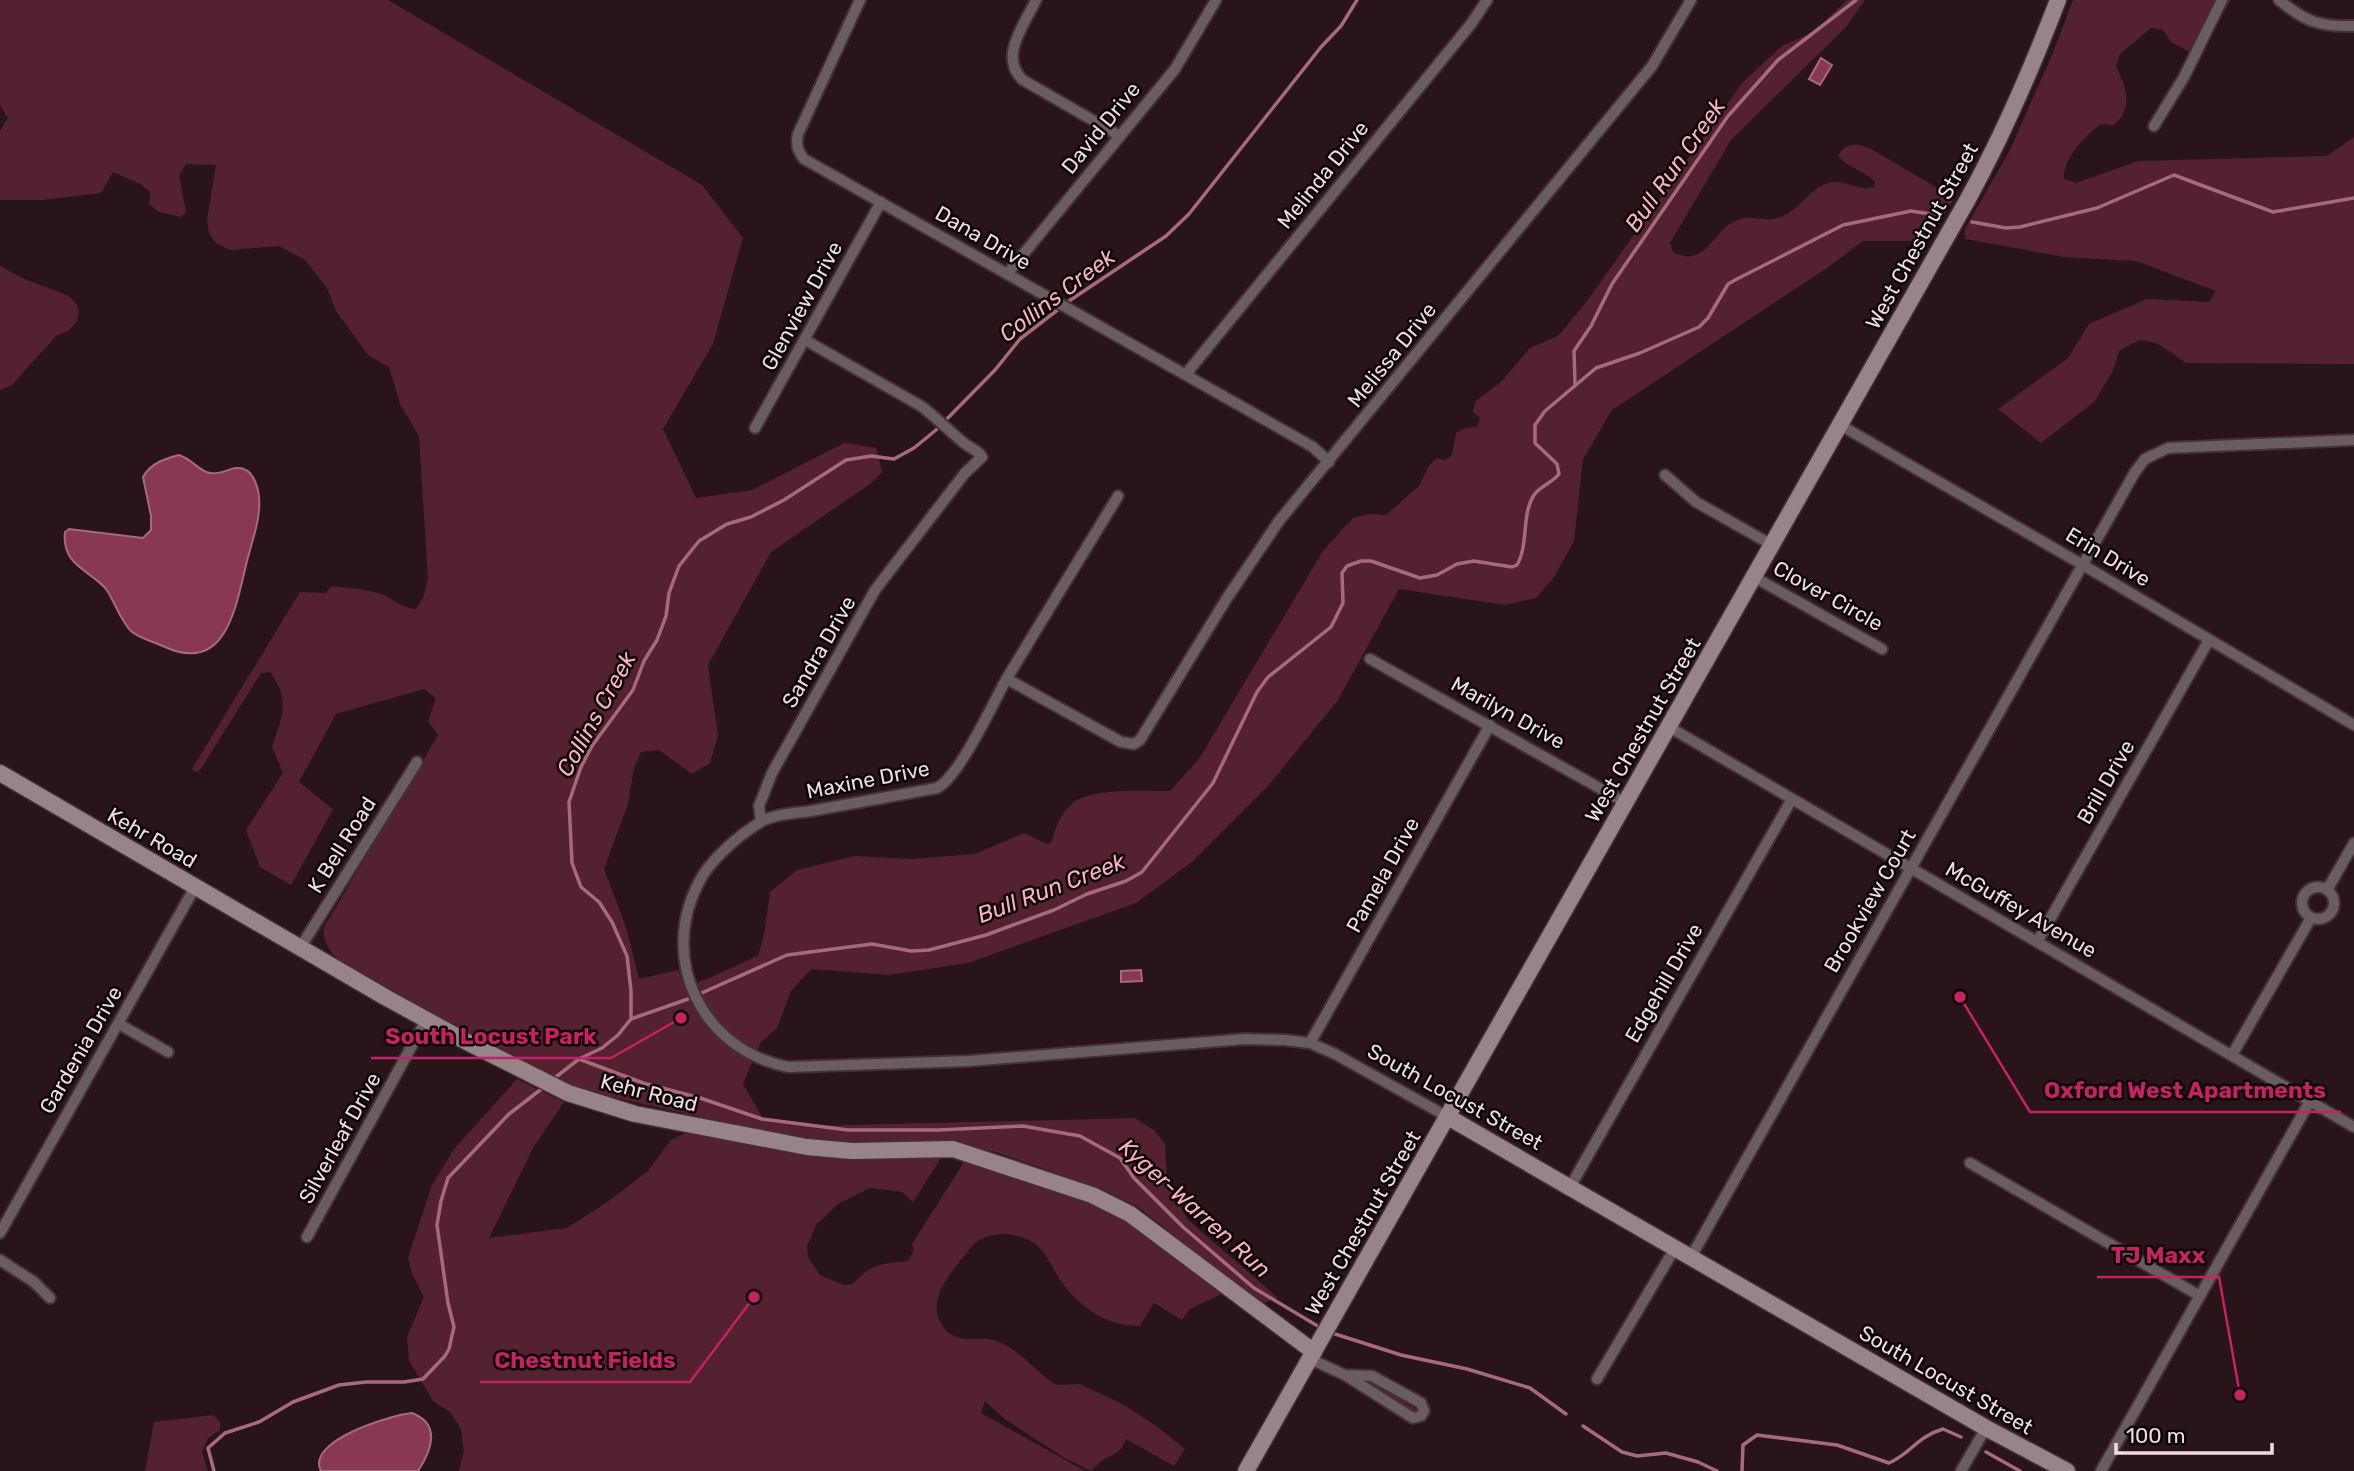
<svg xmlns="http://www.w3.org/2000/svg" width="2354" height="1471" viewBox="0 0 2354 1471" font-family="Rubik,sans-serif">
<rect width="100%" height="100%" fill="#29141a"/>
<g fill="#542131">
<path d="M0,0H388L702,185L743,238L713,344L663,429L696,498L752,490L844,443L876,448L882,472L870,484L771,552L708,665L718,736L710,763L692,774L659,750L641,752L634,768L628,804L604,869L626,927L639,979L678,970L687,994L699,989L697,983L758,956L764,935L770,892L797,870L855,856L912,859L975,854L1024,833L1048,844L1052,841C1055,827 1064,807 1077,800C1100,788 1144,791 1170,791L1199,759L1323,551L1353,518L1370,514L1386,515L1419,486L1429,466L1437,458L1445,460L1452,455L1456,433L1465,428L1477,427L1480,418L1473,412L1475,402L1502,381L1530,348L1558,336L1584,305L1742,83L1782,46L1813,32L1847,0H1865L1846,27L1731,140L1670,243L1673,252C1705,269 1713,231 1735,221C1749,214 1760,221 1773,219C1798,216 1808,186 1832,182C1846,180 1860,192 1874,187L1875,182C1865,171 1848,168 1838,156C1845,142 1859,143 1871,149L1954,198L1933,233L1926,241H1863L1827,268L1612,410L1583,459L1574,541L1554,577L1536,598L1505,605L1399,589L1338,700L1268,786L1192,862L1136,903L968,963L888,975L811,969L791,991L777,1028L761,1042L743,1084L763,1119L810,1126L1135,1118L1154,1130L1165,1144L1167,1179L1187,1219L1278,1298L1261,1304L1138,1207L1102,1189L996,1152L942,1143L858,1146L813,1142L603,1095L566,1083L512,1057L338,960C329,949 322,941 324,927L438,735L428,721L436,698L424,689L336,714L299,782L333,809L291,885L260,867L246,830L283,773L272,747C282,716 291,700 270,672L261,673L200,770L195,772L192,769L300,592L326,593L331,586C347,588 366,589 381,594C395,599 402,609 416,609L423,598L428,579L419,436L400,404L389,367L368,355L336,311L327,288L305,260L279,246L230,250L216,243L209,233L207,220L216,165L186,164L179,175L186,212L181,217L159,212L149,204L150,192L140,184L113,172L101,193L42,200H0V131L8,118L0,106Z"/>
<path d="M2073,0H2231L2204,46L2190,52L2171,42L2162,29L2151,28L2120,54L2116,66C2126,87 2134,107 2114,125L2101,124C2086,135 2062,159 2064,179L2076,183L2138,161L2327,156L2354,137V364L2186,363L2157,343L2139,340L2119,351L2113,371L2094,402L2041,443L1998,409L2068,358L2089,324L2147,299L2209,302L2216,291L2136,261L2064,257L1966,239L1964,232L1967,225L2009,152L2052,55Z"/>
<path d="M0,266L22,278L67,295L75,302L79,310L77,321L68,331L56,336L12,385L0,390Z"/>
<path d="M517,1079L564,1102L533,1148L489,1238L567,1228L606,1203L647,1172L671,1140L688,1132L800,1153L858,1159L943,1155L913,1202L902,1192L870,1188L838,1204L816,1225L807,1246L808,1258L820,1275L844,1285L853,1284C872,1263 881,1264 908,1261L914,1250L912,1244L966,1159L1111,1210L1185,1262L1223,1293L1190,1309L1182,1320L1154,1303L1140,1326C1104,1326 1076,1305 1057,1275C1049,1261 1043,1246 1027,1239C1010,1232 992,1232 976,1242C971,1246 966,1254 962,1259C947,1277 927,1301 942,1325C957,1348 976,1334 996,1341C1020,1349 1035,1371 1056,1385L1080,1384L1122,1404L1155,1425L1185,1449L1174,1466L1126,1439C1121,1452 1116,1453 1105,1459C1099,1462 1096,1467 1091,1471L1063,1457L1005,1419L985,1401L981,1413L1085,1471H459L464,1451L461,1429L450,1412L434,1402L409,1361L407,1337L424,1297L412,1274L408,1258L432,1185L454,1149Z"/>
<path d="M1368,1383L1380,1385L1407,1401L1406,1404L1419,1410L1416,1414Z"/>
<path d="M213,1415L220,1421V1430L208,1438L202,1452L208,1471H145L154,1422Z"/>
</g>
<g fill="#883852" stroke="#a66a7d" stroke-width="2">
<path d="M1821,58L1832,65L1820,85L1809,79Z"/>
<path d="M179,455C192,459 200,472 210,473C222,476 235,463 246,470C254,474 259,490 259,498C261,518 252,541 247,561C236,605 227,675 165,647C155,642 138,638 131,631C120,620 115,602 106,589C90,570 61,565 65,532L69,529L143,538L151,530V516L143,477C151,463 164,459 179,455Z"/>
<path d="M1141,970L1142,981L1121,982V971Z"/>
<path d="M412,1413C441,1424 432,1450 418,1471H321C305,1441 391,1415 412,1413Z"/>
</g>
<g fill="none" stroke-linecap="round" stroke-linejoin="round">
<g stroke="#a66a7d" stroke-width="3.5">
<path d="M1972,222L2006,228L2020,227L2097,208L2174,175L2273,212L2354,198"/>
<path d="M1066,303L1166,236L1189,214L1321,47L1341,26L1357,0"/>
<path d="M1575,384L1574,351L1591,326L1612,284L1728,116L1778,60L1856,0"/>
<path d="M631,1019L688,999L787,955L872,944L911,951L929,950L986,935L1054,910L1087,894L1126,881L1142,872L1213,783L1257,692L1268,677L1331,627L1343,603L1342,573L1347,566L1361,561H1371L1420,578L1437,575L1457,564L1474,561L1512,567L1517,565C1529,544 1521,515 1534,495C1540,486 1552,483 1559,474L1557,464L1535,443V425L1545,411L1596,368L1640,353L1699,327L1708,318L1728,284L1737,279L1843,225L1911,211L1937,215"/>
<path d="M579,1059L643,1083L700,1098L762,1119L848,1130H938L1023,1126L1080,1136L1120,1158L1134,1178L1183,1227L1254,1288L1321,1328"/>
<path d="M552,1080L579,1059L602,1048L618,1035L631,1019V991L627,956L612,922L599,902L581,887L572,863L569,802L581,767L592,746L633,690L644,661L657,640L666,616L669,593L679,566L699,541L727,524L751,517L784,500L846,460L871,456L894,459L914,448L936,430L995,370L1020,339L1060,308"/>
<path d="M1332,1333L1401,1355L1467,1369L1530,1388L1566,1414"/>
<path d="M1583,1426L1622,1452L1637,1456L1666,1453L1698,1462L1717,1471"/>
<path d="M1986,1452L2020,1471"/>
<path d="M214,1471L208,1448L225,1433L259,1422L293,1402L339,1385L366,1382H404L423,1379L445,1356L449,1349L454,1327L448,1303L437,1225L441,1201L448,1178L509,1114L544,1087"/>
<path d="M1742,1471L1743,1445L1757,1435L1837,1445L1889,1463C1912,1453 1916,1437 1943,1429L1961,1437"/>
</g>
<defs>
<g id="street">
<path d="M860,0L798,134C796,144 797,150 804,159L1313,447L1329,462"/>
<path d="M1036,0C1025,24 998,57 1023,80L1120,136"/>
<path d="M2279,0C2306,22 2320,27 2354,26"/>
<path d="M2154,126L2184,77L2222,0"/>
<path d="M1007,274L1175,69L1216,0"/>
<path d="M1186,374L1471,24L1487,0"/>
<path d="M1840,425L2083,565L2354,725"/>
<path d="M755,428L881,202"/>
<path d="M1665,475L1696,502L1772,545"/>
<path d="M1118,496C1081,557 1043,618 1006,680C992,705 959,777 937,788C895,796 853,803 811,811C795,813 772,814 759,823C738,836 710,860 699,882C658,960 702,1050 788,1067L969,1061L1245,1039L1285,1040L1310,1043L1335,1054L1448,1117"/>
<path d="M1754,577L1882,649"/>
<path d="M1370,659L1626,803"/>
<path d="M1007,679L1121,742L1134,744L1140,740L1227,598L1279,521L1652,66L1691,0"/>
<path d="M1669,727L2354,1127"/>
<path d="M761,821L759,806L772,773L875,590L965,473L982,457C978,450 971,449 964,443C949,431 936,417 921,406L805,340"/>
<circle cx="2318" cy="903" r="16"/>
<path d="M2327,890L2354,843"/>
<path d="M2037,942L2209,640"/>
<path d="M300,948L417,762"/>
<path d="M119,1024L168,1052"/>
<path d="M1310,1043L1490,725"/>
<path d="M2232,1055L2311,918"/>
<path d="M1970,1163L2200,1296"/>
<path d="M1570,1187L1792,799"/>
<path d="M0,1233L195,887"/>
<path d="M307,1237L426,1020"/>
<path d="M1691,1257L2135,472L2145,459L2168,448L2354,440"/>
<path d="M0,1260L34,1282L50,1298"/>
<path d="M1310,1359L1345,1375L1413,1418L1421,1416L1424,1411L1421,1403L1372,1376L1345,1375"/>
<path d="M1597,1379L1675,1248"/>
<path d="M1961,1471L1986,1428"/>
<path d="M2101,1471L2310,1101"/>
</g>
<g id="secondary">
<path d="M0,773L385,997L467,1042L568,1093L635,1114L807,1147L852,1151L953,1149L1092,1195L1130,1214L1314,1352"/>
<path d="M1448,1117L1986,1428L2067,1471"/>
<path d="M1246,1471L1968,199C2003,135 2032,68 2058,0"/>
</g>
</defs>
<use href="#street" stroke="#443036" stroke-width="14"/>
<use href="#secondary" stroke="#443036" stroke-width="19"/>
<use href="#street" stroke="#695d60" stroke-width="10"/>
<use href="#secondary" stroke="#978388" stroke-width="16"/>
</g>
<g text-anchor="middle" stroke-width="5" stroke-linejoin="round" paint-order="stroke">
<g font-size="21" fill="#ecdde0" stroke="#0c0406">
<text transform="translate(1101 128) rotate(-51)" y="7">David Drive</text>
<text transform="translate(1323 175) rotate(-51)" y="7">Melinda Drive</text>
<text transform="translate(1922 236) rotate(-61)" y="7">West Chestnut Street</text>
<text transform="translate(983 238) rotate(30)" y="7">Dana Drive</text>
<text transform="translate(802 306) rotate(-61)" y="7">Glenview Drive</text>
<text transform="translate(1392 355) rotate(-51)" y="7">Melissa Drive</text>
<text transform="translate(2108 557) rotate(31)" y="7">Erin Drive</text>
<text transform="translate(1828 596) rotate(29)" y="7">Clover Circle</text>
<text transform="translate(819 652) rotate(-60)" y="7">Sandra Drive</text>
<text transform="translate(1508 713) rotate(29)" y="7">Marilyn Drive</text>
<text transform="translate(1643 730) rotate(-60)" y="7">West Chestnut Street</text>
<text transform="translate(868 780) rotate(-11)" y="7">Maxine Drive</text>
<text transform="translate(2106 782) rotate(-60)" y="7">Brill Drive</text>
<text transform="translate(152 838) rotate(30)" y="7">Kehr Road</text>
<text transform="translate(342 845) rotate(-58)" y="7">K Bell Road</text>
<text transform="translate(1383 875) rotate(-61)" y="7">Pamela Drive</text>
<text transform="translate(1870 901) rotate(-60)" y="7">Brookview Court</text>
<text transform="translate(2021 910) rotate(30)" y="7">McGuffey Avenue</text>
<text transform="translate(1664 983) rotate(-60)" y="7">Edgehill Drive</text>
<text transform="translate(81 1050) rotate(-60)" y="7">Gardenia Drive</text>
<text transform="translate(649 1093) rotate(14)" y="7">Kehr Road</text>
<text transform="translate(1455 1097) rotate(29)" y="7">South Locust Street</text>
<text transform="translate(340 1138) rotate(-61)" y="7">Silverleaf Drive</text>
<text transform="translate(1363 1223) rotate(-60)" y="7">West Chestnut Street</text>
<text transform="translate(1946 1380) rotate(30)" y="7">South Locust Street</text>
</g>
<g font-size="23" font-style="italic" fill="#f8b1c3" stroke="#0c0406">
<text transform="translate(1675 165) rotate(-55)" y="8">Bull Run Creek</text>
<text transform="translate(1057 295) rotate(-37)" y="8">Collins Creek</text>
<text transform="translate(596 714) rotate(-61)" y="8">Collins Creek</text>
<text transform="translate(1051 888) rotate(-21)" y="8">Bull Run Creek</text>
<text transform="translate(1195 1208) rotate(42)" y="8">Kyger-Warren Run</text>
</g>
</g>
<path fill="none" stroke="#c42262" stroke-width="2.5" d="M681 1018L611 1058H371M1960 997L2030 1112H2341M2240 1395L2219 1277H2097M754 1297L690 1382H480"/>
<g fill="#c42262" stroke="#0c0406" stroke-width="2.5">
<circle cx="681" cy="1018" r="7"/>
<circle cx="1960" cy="997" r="7"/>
<circle cx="2240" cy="1395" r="7"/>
<circle cx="754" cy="1297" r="7"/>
</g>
<g font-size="23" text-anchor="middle" font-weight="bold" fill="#c42262" stroke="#0c0406" stroke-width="5" stroke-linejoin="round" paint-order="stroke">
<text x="491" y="1044">South Locust Park</text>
<text x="2185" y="1098">Oxford West Apartments</text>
<text x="2158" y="1263">TJ Maxx</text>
<text x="585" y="1368">Chestnut Fields</text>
</g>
<path d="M2116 1443v10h156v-10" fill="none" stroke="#ecdde0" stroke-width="3.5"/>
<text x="2126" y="1443" font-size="21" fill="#ecdde0" stroke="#0c0406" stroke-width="5" paint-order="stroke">100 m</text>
</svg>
